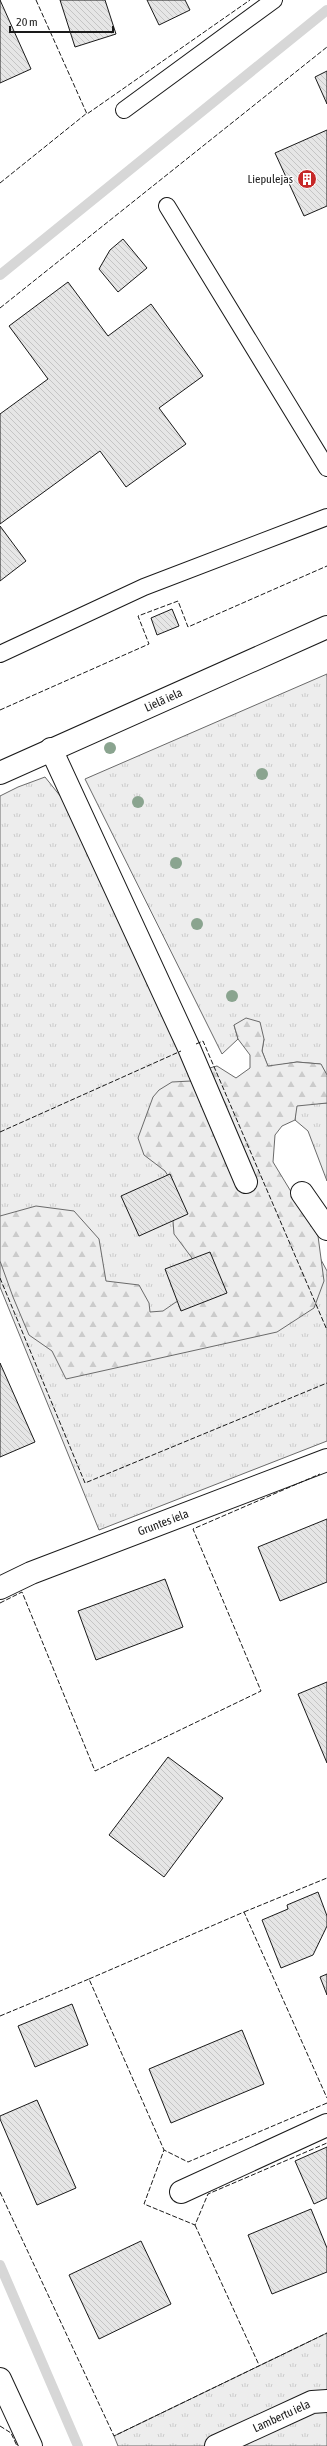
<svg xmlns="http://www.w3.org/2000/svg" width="327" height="2446" viewBox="0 0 327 2446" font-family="'Asap Condensed',sans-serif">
<defs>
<pattern id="grass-tufts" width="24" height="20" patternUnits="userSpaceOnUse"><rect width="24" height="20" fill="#ededed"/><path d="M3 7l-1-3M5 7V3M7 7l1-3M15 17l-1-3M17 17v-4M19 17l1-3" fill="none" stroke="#cbcbcb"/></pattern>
<pattern id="forest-firs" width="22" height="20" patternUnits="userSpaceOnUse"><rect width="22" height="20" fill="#ededed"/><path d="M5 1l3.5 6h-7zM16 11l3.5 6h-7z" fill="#cbcbcb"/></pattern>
<pattern id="building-back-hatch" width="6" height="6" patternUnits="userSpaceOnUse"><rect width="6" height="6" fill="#e6e6e6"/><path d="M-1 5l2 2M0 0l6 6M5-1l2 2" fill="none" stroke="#c5c5c5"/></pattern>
</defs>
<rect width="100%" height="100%" fill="#fff"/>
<g fill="url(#grass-tufts)" stroke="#6a6a6a">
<path d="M327,674V1075L320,1064L297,1062L268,1067L262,1051L264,1039L234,1025L238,1039L222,1054L85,779Z"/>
<path d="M45,777L69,807L180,1050L289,1200L327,1271V1441L99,1530L0,1287V796L18,787Z"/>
<path d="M309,1103H327V1181L308,1131L295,1120L296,1106Z"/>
<path d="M327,2333V2446H118L114,2436Z"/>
</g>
<path fill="url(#forest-firs)" stroke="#6a6a6a" d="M246,1018L260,1022L264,1039L262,1051L268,1066L297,1062L321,1064L327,1075V1103L297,1106L295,1120L282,1126L275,1135L273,1162L318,1236L324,1281L314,1308L277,1332L66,1379L52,1351L29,1335L13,1297L0,1261V1216L36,1206L74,1211L99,1239L106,1281L139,1285L149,1303L150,1312L163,1311L176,1302L200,1296L195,1262L174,1234L172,1208L179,1194L165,1171L144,1155L138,1138L153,1097L159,1090L172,1082L191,1081V1073L217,1066L236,1078L250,1068V1055L238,1039L234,1025Z"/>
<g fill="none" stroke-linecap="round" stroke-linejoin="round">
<g stroke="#d7d7d7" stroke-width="10">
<path d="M0,275L327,10"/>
<path d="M0,2265L78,2446"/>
</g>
</g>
<g fill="url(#building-back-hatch)" stroke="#1a1a1a">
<path d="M0,0L31,69L0,83Z"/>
<path d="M60,0H105L116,34L75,47Z"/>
<path d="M147,0H185L190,10L159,25Z"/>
<path d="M327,71V104L315,77Z"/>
<path d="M327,130V206L304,216L275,153Z"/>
<path d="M123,239L147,268L118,292L99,269L110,250Z"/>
<path d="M68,282L108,336L151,304L203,376L159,408L186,444L126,487L100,451L0,524V414L48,379L9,326Z"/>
<path d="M0,526L26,561L0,581Z"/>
<path d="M172,609L179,626L157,635L151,618Z"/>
<path d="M170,1174L188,1214L139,1236L121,1196Z"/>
<path d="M210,1252L227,1293L181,1311L165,1269Z"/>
<path d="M0,1363L35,1442L0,1457Z"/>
<path d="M327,1519V1582L280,1601L258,1547Z"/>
<path d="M165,1579L183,1627L96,1660L78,1611Z"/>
<path d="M327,1682V1763L298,1694Z"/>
<path d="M168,1757L223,1798L164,1877L109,1835Z"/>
<path d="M318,1892L327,1916V1926L313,1955L281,1968L262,1920L288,1909L287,1905Z"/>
<path d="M327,1974V1995L320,1977Z"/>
<path d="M72,2004L88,2045L35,2067L18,2026Z"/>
<path d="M242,2030L264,2084L171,2123L149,2069Z"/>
<path d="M37,2100L76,2188L37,2205L0,2119V2116Z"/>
<path d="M327,2147V2198L314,2204L295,2161Z"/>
<path d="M311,2209L327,2248V2272L272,2294L248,2235Z"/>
<path d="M141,2241L171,2304L99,2339L69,2275Z"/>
</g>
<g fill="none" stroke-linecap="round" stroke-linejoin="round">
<defs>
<g id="lane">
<path d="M124,110L274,0"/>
<path d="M167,206L327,468"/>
<path d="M0,654L144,587L327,517"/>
</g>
<g id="street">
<path d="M51,749L189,1048L246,1182"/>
<path d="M302,1193L327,1229"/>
<path id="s1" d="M0,1588L31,1573L327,1460"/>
<path d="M181,2192L327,2125"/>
<path d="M0,2379L31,2446"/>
<path id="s2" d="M216,2446L312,2402L327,2401"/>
</g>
<g id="secondary">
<path id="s3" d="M0,773L327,627"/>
</g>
</defs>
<use href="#lane" stroke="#1a1a1a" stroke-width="18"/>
<use href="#street" stroke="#1a1a1a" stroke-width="24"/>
<use href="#secondary" stroke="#1a1a1a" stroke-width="24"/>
<use href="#lane" stroke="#fff" stroke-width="16"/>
<use href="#street" stroke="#fff" stroke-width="22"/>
<use href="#secondary" stroke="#fff" stroke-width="22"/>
<g stroke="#1a1a1a" stroke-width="1" stroke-dasharray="5 2" stroke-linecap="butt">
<path d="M36,0L87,114L250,0"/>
<path d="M0,183L87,113"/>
<path d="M0,308L327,47"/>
<path d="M0,710L149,644L138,616L178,601L188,627L327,566"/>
<path d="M196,1044L203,1041L327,1330"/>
<path d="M0,1132L181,1051"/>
<path d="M0,1278L85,1483L327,1383"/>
<path d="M0,1603L22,1592L95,1771L261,1691L193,1529L320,1474"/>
<path d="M244,1912L327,1878"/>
<path d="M89,1979L244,1912L327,2098"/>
<path d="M0,2016L89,1979L164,2150"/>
<path d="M327,2103L188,2162L164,2150L144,2204L195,2225L208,2194L327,2143"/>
<path d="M0,2192L114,2436L327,2333"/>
<path d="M195,2225L259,2365"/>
<path d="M0,2426L11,2433L17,2446"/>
</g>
</g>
<g fill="#8aa48f">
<circle cx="110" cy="748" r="6"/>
<circle cx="262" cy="774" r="6"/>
<circle cx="138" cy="802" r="6"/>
<circle cx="176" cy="863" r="6"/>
<circle cx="197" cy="924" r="6"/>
<circle cx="232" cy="996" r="6"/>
</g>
<defs>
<symbol id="building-disc" viewBox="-11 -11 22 22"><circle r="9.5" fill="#c62828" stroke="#fff"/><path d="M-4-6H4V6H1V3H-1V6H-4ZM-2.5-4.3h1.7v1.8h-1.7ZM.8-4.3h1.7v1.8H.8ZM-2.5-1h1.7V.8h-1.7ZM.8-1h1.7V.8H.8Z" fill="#fff"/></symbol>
</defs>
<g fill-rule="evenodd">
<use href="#building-disc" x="296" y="168" width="22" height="22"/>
</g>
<g text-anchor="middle" stroke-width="3" stroke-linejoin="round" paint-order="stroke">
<g font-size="12" fill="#1a1a1a" stroke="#fff" text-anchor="end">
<text x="293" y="183">Liepulejas</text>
</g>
<g font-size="12" fill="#1a1a1a" stroke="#fff">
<text dy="4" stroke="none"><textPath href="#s3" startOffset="179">Lielā iela</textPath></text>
<text dy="4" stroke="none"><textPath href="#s1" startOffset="176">Gruntes iela</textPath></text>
<text dy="4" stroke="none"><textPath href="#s2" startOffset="72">Lambertu iela</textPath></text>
</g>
</g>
<path d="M10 26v6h103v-6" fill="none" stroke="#1a1a1a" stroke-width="2"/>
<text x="16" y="26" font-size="12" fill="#1a1a1a" stroke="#ffffff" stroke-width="3" paint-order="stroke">20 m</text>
</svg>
